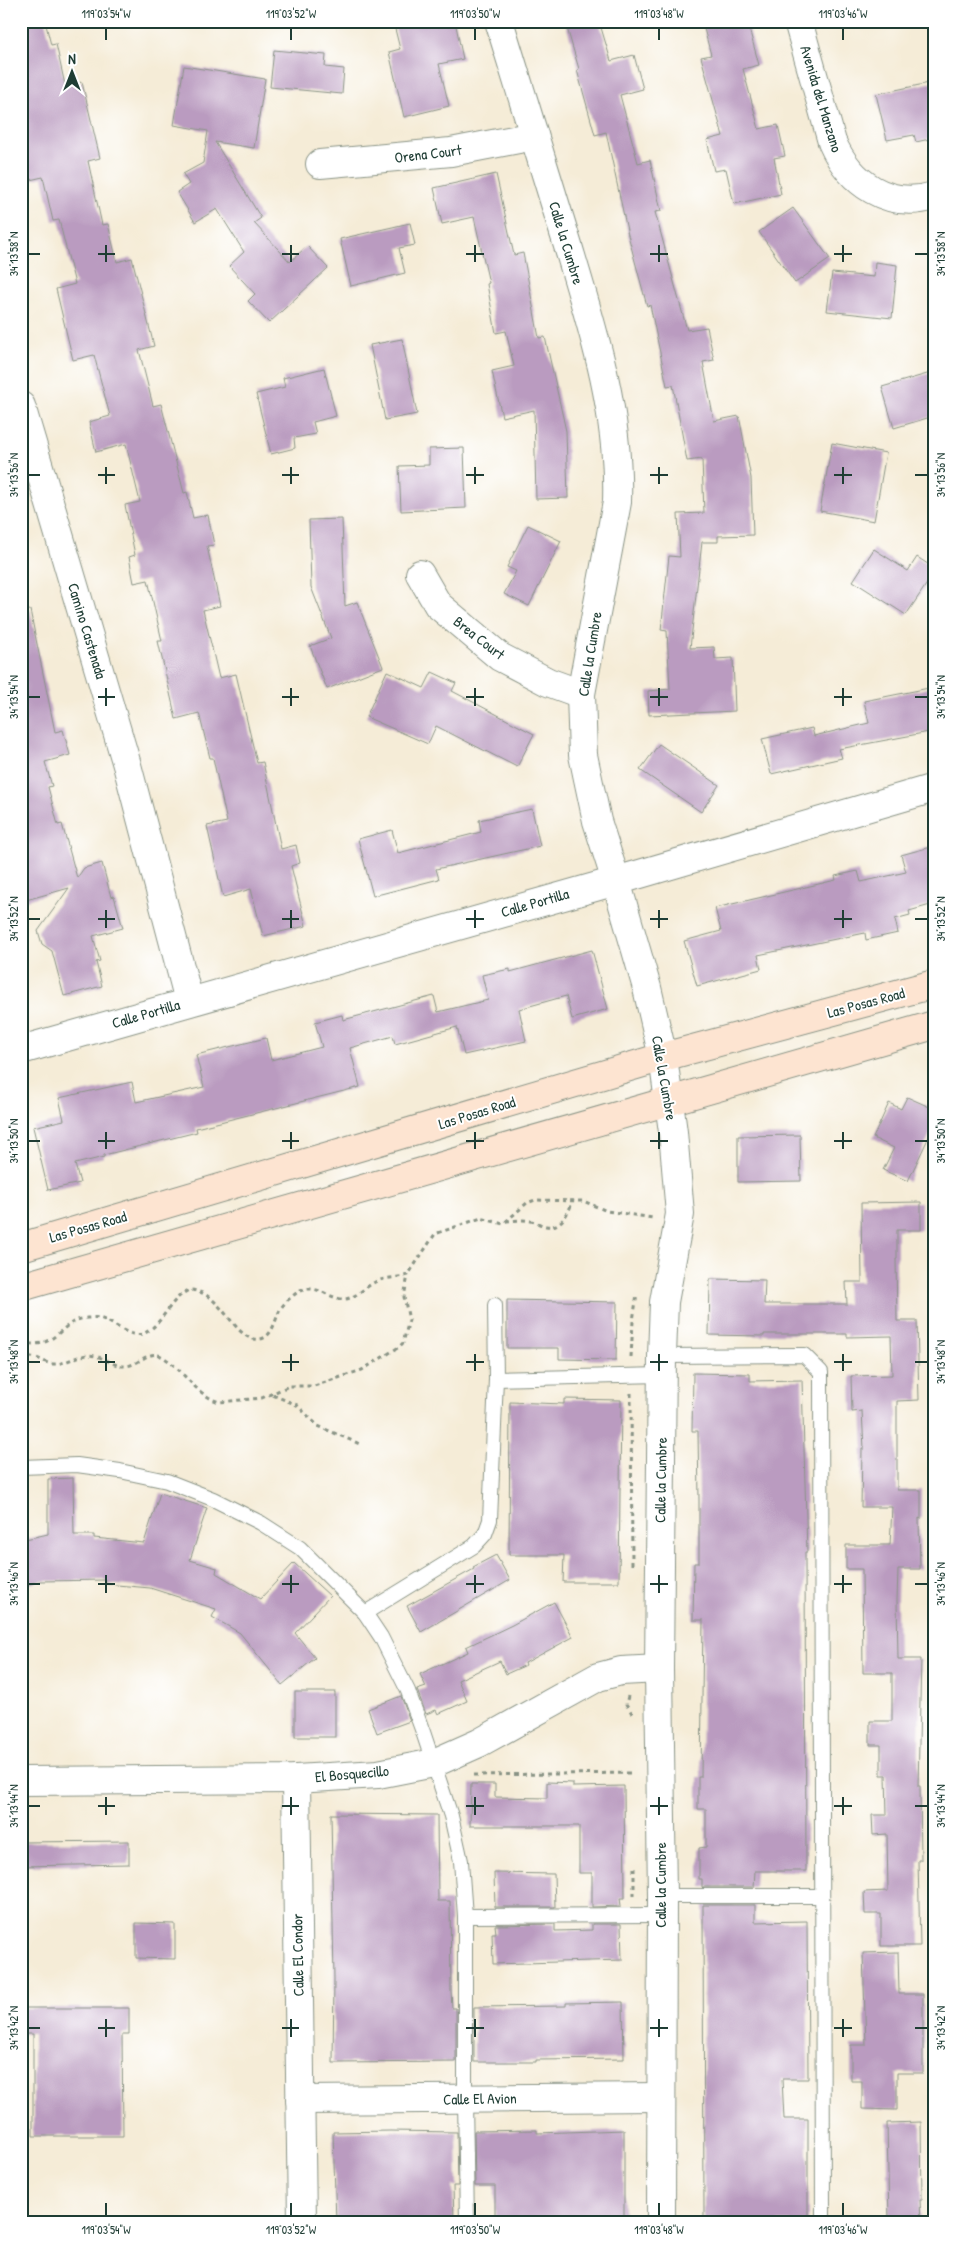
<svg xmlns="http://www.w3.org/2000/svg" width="955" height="2243" viewBox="0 0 955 2243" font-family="'Patrick Hand',sans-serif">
<rect width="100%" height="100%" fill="#fff"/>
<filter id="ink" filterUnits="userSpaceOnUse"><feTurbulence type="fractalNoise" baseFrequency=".02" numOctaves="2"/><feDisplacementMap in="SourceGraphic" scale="10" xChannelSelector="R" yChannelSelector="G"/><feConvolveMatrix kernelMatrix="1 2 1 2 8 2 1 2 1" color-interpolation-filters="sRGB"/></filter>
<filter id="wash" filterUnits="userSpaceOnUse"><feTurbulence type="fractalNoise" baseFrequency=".0096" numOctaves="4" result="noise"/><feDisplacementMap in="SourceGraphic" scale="20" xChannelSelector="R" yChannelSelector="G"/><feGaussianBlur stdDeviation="1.12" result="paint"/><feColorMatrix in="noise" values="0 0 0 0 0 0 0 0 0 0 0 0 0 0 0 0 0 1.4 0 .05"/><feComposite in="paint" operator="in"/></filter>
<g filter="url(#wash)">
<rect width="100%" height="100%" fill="#f5ecd7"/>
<g id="blocks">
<g fill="#ba9bc0">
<path d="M21,21H45L51,45L56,44L65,85L82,82L100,158L88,161L102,225L108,224L117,262L132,258L154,346L139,350L153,406L161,404L184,493L187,492L193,518L208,515L214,545L207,546L220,606L203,610L219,678L236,674L257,763L263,762L281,849L296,845L300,863L291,866L306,926L263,936L251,889L223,897L207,826L227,822L213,758H210L199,713L176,719L158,641H162L148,580L134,583L129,557L135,555L125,505L140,502L126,444L96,452L89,422L110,416L94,355L73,360L56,289L75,284L59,220L53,221L43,177L21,182Z"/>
<path d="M393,21H455L463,59L439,64L449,106L404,117L389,52L400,49Z"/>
<path d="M565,21H599L611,61L634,55L643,89L620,95L638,163L650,160L661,211L655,212L687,330L707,327L714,360L703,362L714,421L739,416L751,478L753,535L718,536V542H702L690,648L714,647L715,659L733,658L735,711L649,715L648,691L670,689L667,631L661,630L669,556L680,557L678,514L704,513L702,459L687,461L673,385L667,386L650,305L647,306L628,235L606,132L595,135L577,70L579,69Z"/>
<path d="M702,21H747L759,65L743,69L759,129L778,125L785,156L774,158L781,194L734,204L726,169L714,171L707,140L723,136L701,57L711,55Z"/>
<path d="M274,50L326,55L325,67L344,69L342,94L270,87Z"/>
<path d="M184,66L265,79L254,148L215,142L261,218L254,223L290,262L307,246L328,268L269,323L248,301L255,294L229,266L244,252L217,209L195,222L177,192L189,184L183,174L203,163L208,131L174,125Z"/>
<path d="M934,82V138L916,142L914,135L887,140L876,94Z"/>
<path d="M496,174L514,255L523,253L539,338L545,337L566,431L568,498L536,499L534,410L502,417L492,371L514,366L506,331L496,333L487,284L489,283L474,217L442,224L434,188Z"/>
<path d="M793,208L830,259L795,283L759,232Z"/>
<path d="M410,223L415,245L399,248L405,273L351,286L340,239Z"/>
<path d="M875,262L897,265L892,318L827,311L832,273L874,277Z"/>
<path d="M402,339L417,414L385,420L370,345Z"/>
<path d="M324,368L336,416L313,422L316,434L294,438L295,448L271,454L256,394L285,387L283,378Z"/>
<path d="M934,372V416L894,428L882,387Z"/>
<path d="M832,443L886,453L874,521L820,511Z"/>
<path d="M464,448L466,508L401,511L399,466L429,465V449Z"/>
<path d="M342,519L345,606L357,602L383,667L327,689L310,646L331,638L311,587L309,520Z"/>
<path d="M528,525L561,541L529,606L504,594L516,571L507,567Z"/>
<path d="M874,549L908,571L917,557L934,568V573L906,615L853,581Z"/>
<path d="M30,610L55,732L63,730L70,755L45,762L52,786L48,787L58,825L62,824L77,878L84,868L102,863L111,897L114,896L123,928L93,936L100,961L96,962L102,986L64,996L52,951L42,944L38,931L69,888L26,900L21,884V611Z"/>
<path d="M387,671L424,688L432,672L456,683L452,691L534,734L517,767L436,726L428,744L366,717Z"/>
<path d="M934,687V731L839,749L842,758L771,774L762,739L812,728L814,736L869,723L864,701Z"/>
<path d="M659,744L719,785L701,812L640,770Z"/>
<path d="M532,809L540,846L436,869L439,879L373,896L358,839L392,830L398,853L481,832L479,820Z"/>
<path d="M934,846V904L909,911L910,915L895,919L898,933L866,940L865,933L758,955L761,969L697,986L684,941L721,931L715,908L836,880L835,876L858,871L861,882L906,872L901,855Z"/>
<path d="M592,950L608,1009L572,1019L566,996L519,1009L526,1041L464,1055L457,1027L395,1044L393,1036L350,1048L360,1087L196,1128L197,1132L104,1155V1157L75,1164L80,1183L48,1190L33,1127L64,1120L59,1098L132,1082L136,1102L204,1087L196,1055L266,1038L271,1060L322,1047L315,1022L342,1015L343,1020L434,996L438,1012L488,1000L482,975L510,969V972Z"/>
<path d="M907,1097L934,1109V1126L908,1181L883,1170L894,1148L873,1138L889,1103L901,1109Z"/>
<path d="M800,1135L801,1181L738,1182V1136Z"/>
<path d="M921,1202V1230H897V1259H896L897,1321H917L919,1400L897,1401V1490H921V1519L919,1518L920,1569H898L897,1600L898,1659H921L918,1786H920L921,1860H918L920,1946H881V1914H865L864,1892L888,1891L887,1834L873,1835L872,1815H887L886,1775H881V1745H870V1721H892V1673H863L862,1569H846V1545H890L892,1507H861L862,1449H864L862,1411L852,1412L851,1376L892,1375L891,1336L847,1337V1334H764V1336L709,1335L710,1279L765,1280L764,1304H847L846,1282H862L861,1203Z"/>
<path d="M507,1300L617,1302L616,1360L559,1359V1348H507Z"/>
<path d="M693,1373L750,1374V1381L802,1380L807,1552H805L806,1871H755L754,1887H702V1879H699V1848L706,1847V1809H698V1777H701L703,1620H693L694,1563H699V1500L698,1431H692Z"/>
<path d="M564,1399L621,1400L619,1582H563L564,1555H509L510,1402L564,1404Z"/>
<path d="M73,1478L74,1535H94V1538L144,1543L160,1493L207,1508L190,1560L217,1568L216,1573L260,1599L294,1563L330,1596L295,1633L315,1658L282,1685L240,1633L212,1617L216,1609L150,1588L106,1584V1580L40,1581L21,1586V1540L48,1534V1479Z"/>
<path d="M496,1555L510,1580L421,1632L407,1606L474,1569L473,1567Z"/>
<path d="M554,1602L573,1637L525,1663L526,1665L506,1674L500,1661L458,1680L467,1701L438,1714L436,1710L426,1714L417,1690L426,1687L420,1674L468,1652L466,1647L512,1625Z"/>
<rect x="295" y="1692" width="40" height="45"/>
<path d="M401,1696L410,1721L377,1733L368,1709Z"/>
<path d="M547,1782L573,1783V1787L624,1786L625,1898H620L621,1906L592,1907V1873H579V1826H470L471,1784H495V1797L547,1798Z"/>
<path d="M331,1814L437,1815L438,1901H450L451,1991L452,2008H456V2062L333,2063L334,1979Z"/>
<path d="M129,1841V1864L21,1866V1842Z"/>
<path d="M494,1873L554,1874L555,1907H495Z"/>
<path d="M703,1905H755V1922L807,1921L808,2079H782L784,2119H808V2222H704Z"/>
<path d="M136,1923L175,1924V1959L136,1958Z"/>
<path d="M555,1924V1931L592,1930V1924H621L622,1960L493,1964L492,1933H496L495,1925Z"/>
<path d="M898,1952L899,1994H923V2073H897V2110L862,2109V2081H851V2045H866L863,1953Z"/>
<path d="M623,2002L624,2059L536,2060V2062H474V2007L566,2006V2003Z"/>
<path d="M23,2008H129V2034H122L123,2136H33V2034H23Z"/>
<path d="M921,2122L922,2200H920L921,2222H889L887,2123Z"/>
<path d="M537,2130V2133L624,2130V2222H495V2186H475L474,2131Z"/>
<path d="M390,2131L457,2132L458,2186H453L454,2222H336L333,2132Z"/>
</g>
</g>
</g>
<g filter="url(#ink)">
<use href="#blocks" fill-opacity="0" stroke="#8a9486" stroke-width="1"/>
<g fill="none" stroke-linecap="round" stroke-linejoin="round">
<defs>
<g id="service">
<path d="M662,1356L804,1355L821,1372L823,2222"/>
<path d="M496,1379L662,1375"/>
<path d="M21,1467L77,1465L120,1471L167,1481L213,1499L261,1523L300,1548L365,1613L381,1637L408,1691L423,1732L451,1816L461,1861L465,1916V2099L467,2222"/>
<path d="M365,1613L474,1546L485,1534L490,1520L496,1379L495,1305"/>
<path d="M662,1896H821"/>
<path d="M465,1916L662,1915"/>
</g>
<g id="minor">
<path d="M499,21C522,96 545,171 568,246C593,329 620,414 617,502L581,694L583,755L597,821L616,881L647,988L663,1057L673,1132L680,1214L664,1302L662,1356L659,1669L662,1896L661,2222"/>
<path d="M798,21L832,142C850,183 888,210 934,196"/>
<path d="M320,164L451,152L534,136"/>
<path d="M21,406L127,765L189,1001"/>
<path d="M420,574L438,605L500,657L548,682L581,694"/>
<path d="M21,1050L616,881L934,788"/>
<path d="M296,1779L302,2222"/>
<path d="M21,1781L296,1779L378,1774L434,1763L479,1743L598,1677L621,1671L659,1669"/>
<path d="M300,2100L661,2097"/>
</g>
<g id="secondary">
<path d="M21,1247L663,1057L934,984"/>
<path d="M21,1287L934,1025"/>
</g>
</defs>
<use href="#service" stroke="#8a9486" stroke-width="16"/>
<use href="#minor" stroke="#8a9486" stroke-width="30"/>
<use href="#secondary" stroke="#8a9486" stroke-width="30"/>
<g stroke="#8a9486" stroke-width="3" stroke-dasharray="4 4" stroke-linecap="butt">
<path d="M506,1221C514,1221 523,1219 531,1221C536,1222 541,1225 546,1226C561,1229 569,1212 573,1200"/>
<path d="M21,1342C57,1352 59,1320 87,1318C90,1318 95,1317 99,1318C113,1321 130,1340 145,1333C164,1323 169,1299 189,1290C220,1290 233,1336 254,1339C273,1342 274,1320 281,1308C285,1302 292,1296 298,1292C315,1283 325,1296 341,1299C353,1301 365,1287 375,1282C385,1277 398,1278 408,1275L435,1234L481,1218L503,1224L527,1203L535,1200L583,1201L607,1211L653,1218"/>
<path d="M631,1357L633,1321L637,1294"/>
<path d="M21,1358C40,1354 40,1363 54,1364C68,1364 80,1352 95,1356C105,1358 114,1366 124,1366C138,1367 148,1348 163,1357C183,1369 196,1396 220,1402L262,1398L289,1386H314L362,1370L399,1347L403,1343L409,1320L404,1297L408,1275"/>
<path d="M631,1393L632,1565"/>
<path d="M273,1395L297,1405L318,1426L362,1445"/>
<path d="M628,1696L626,1704L633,1715"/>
<path d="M474,1775L633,1773"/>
<path d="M634,1868V1897"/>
</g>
<use href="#service" stroke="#fff" stroke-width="14"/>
<use href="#minor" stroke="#fff" stroke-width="28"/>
<use href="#secondary" stroke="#fde4d1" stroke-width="28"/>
</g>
</g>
<path fill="none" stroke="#1f3d34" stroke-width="2" d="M106,28V40M291,28V40M475,28V40M659,28V40M843,28V40M106,245V262M291,245V262M475,245V262M659,245V262M843,245V262M28,254H40M98,254H115M282,254H299M466,254H484M650,254H668M834,254H852M915,254H928M106,467V484M291,467V484M475,467V484M659,467V484M843,467V484M28,475H40M98,475H115M282,475H299M466,475H484M650,475H668M834,475H852M915,475H928M106,688V706M291,688V706M475,688V706M659,688V706M843,688V706M28,697H40M98,697H115M282,697H299M466,697H484M650,697H668M834,697H852M915,697H928M106,910V928M291,910V928M475,910V928M659,910V928M843,910V928M28,919H40M98,919H115M282,919H299M466,919H484M650,919H668M834,919H852M915,919H928M106,1132V1149M291,1132V1149M475,1132V1149M659,1132V1149M843,1132V1149M28,1141H40M98,1141H115M282,1141H299M466,1141H484M650,1141H668M834,1141H852M915,1141H928M106,1354V1371M291,1354V1371M475,1354V1371M659,1354V1371M843,1354V1371M28,1362H40M98,1362H115M282,1362H299M466,1362H484M650,1362H668M834,1362H852M915,1362H928M106,1575V1593M291,1575V1593M475,1575V1593M659,1575V1593M843,1575V1593M28,1584H40M98,1584H115M282,1584H299M466,1584H484M650,1584H668M834,1584H852M915,1584H928M106,1797V1815M291,1797V1815M475,1797V1815M659,1797V1815M843,1797V1815M28,1806H40M98,1806H115M282,1806H299M466,1806H484M650,1806H668M834,1806H852M915,1806H928M106,2019V2037M291,2019V2037M475,2019V2037M659,2019V2037M843,2019V2037M28,2028H40M98,2028H115M282,2028H299M466,2028H484M650,2028H668M834,2028H852M915,2028H928M106,2203V2216M291,2203V2216M475,2203V2216M659,2203V2216M843,2203V2216"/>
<g text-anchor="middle" stroke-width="4" stroke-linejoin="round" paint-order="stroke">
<g font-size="15" fill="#1f3d34" stroke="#fff">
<text transform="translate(821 99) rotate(73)" y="5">Avenida del Manzano</text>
<text transform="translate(428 154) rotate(-7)" y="5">Orena Court</text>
<text transform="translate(566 243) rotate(73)" y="5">Calle la Cumbre</text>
<text transform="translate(87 631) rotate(73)" y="5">Camino Castenada</text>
<text transform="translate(479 638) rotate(38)" y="5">Brea Court</text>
<text transform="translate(590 654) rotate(-81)" y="5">Calle la Cumbre</text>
<text transform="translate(535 903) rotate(-16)" y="5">Calle Portilla</text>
<text transform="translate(866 1003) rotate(-15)" y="5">Las Posas Road</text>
<text transform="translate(146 1014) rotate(-16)" y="5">Calle Portilla</text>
<text transform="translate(664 1078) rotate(80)" y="5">Calle la Cumbre</text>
<text transform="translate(477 1113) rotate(-17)" y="5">Las Posas Road</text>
<text transform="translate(88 1227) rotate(-16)" y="5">Las Posas Road</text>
<text transform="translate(661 1480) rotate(-89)" y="5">Calle la Cumbre</text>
<text transform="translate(352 1774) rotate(-5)" y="5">El Bosquecillo</text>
<text transform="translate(661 1885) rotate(-90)" y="5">Calle la Cumbre</text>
<text transform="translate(298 1955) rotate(-91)" y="5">Calle El Condor</text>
<text transform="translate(480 2099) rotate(-1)" y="5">Calle El Avion</text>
</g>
</g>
<rect width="955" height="2243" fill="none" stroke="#fff" stroke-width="55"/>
<g transform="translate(72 72)" stroke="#ffffff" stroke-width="4" paint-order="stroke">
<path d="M0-4L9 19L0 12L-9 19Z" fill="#1f3d34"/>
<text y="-8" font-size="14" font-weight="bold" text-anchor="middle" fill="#1f3d34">N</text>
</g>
<rect x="28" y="28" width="900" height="2188" fill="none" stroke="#1f3d34" stroke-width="2"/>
<g font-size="12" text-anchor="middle" fill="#1f3d34">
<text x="106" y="18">119°03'54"W</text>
<text x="291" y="18">119°03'52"W</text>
<text x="475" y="18">119°03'50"W</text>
<text x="659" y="18">119°03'48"W</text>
<text x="843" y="18">119°03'46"W</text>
<text transform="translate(14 254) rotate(-90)" y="4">34°13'58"N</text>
<text transform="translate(941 254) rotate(-90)" y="4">34°13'58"N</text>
<text transform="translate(14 475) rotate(-90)" y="4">34°13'56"N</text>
<text transform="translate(941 475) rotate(-90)" y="4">34°13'56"N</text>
<text transform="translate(14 697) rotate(-90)" y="4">34°13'54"N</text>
<text transform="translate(941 697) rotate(-90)" y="4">34°13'54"N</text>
<text transform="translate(14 919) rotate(-90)" y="4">34°13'52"N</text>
<text transform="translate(941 919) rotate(-90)" y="4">34°13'52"N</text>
<text transform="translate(14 1141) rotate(-90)" y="4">34°13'50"N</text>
<text transform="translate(941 1141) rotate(-90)" y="4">34°13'50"N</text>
<text transform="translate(14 1362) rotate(-90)" y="4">34°13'48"N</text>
<text transform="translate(941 1362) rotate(-90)" y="4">34°13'48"N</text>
<text transform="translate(14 1584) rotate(-90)" y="4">34°13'46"N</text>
<text transform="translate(941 1584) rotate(-90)" y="4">34°13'46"N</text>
<text transform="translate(14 1806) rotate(-90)" y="4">34°13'44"N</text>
<text transform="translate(941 1806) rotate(-90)" y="4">34°13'44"N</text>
<text transform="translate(14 2028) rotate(-90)" y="4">34°13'42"N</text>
<text transform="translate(941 2028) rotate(-90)" y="4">34°13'42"N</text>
<text x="106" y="2234">119°03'54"W</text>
<text x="291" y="2234">119°03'52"W</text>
<text x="475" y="2234">119°03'50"W</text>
<text x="659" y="2234">119°03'48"W</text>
<text x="843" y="2234">119°03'46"W</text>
</g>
</svg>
